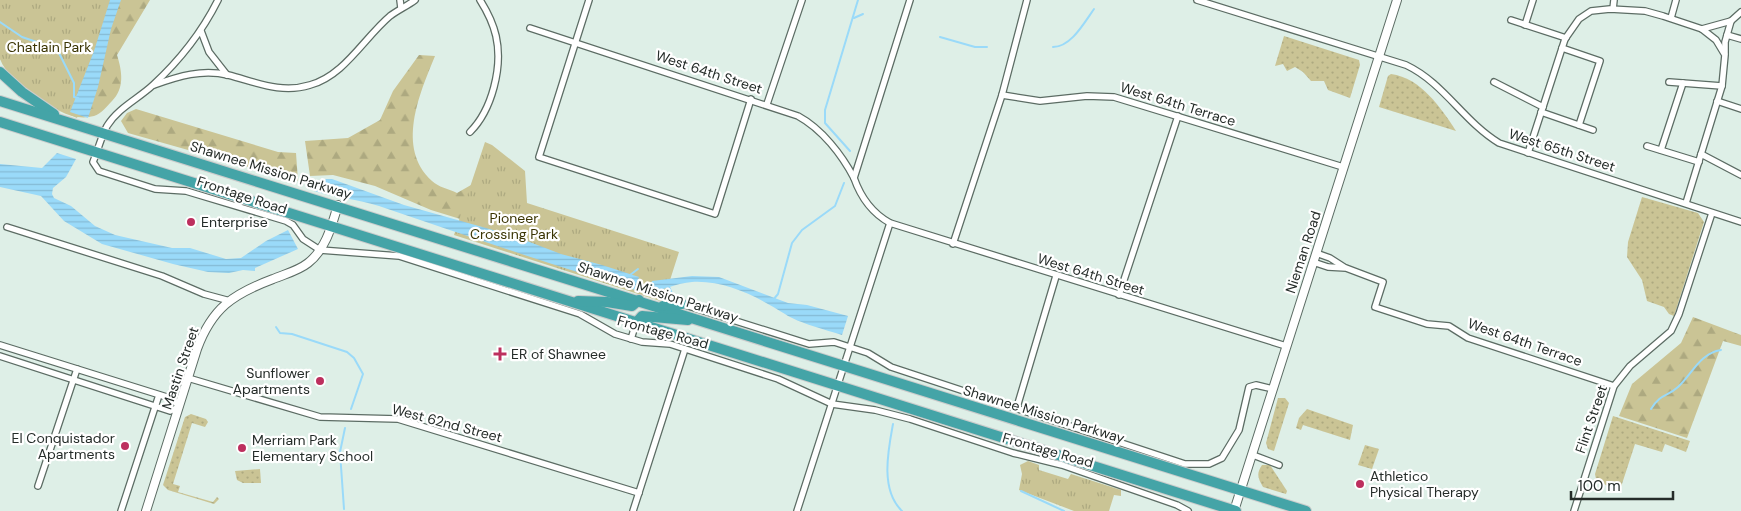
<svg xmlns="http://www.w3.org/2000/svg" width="1741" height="511" viewBox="0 0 1741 511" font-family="'DM Sans',sans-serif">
<defs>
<pattern id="grass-dots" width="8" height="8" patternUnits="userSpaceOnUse" patternTransform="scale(1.25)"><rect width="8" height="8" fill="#cac495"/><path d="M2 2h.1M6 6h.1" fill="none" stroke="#ada980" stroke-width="1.8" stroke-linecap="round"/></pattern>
<pattern id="forest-firs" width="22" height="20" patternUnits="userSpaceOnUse" patternTransform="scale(1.25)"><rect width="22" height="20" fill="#cac495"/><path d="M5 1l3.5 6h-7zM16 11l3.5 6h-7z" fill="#ada980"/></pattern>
<pattern id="park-tufts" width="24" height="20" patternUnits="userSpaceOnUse" patternTransform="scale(1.25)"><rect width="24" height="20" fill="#cac495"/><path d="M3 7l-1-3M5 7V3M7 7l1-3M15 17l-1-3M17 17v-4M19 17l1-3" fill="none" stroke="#ada980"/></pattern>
<pattern id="water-rules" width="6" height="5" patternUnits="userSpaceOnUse" patternTransform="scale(1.25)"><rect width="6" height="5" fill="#9adaf9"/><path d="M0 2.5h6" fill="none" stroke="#85bbd5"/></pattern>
</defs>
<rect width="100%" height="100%" fill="#deefe7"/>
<g fill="url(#grass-dots)">
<path d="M1284,36L1359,60L1360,65L1350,98L1328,90L1324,81H1311L1303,72L1295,67L1287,71L1283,64L1275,66Z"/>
<path d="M1391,74C1421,78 1441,108 1456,131L1379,107L1388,76Z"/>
<path d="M1642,197L1698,213L1704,222L1674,316L1669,314L1664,307L1647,301L1642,280L1627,257L1628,242Z"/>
<path d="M1278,398H1285L1289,403L1274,451L1268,449L1266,443Z"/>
<path d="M1307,409L1353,425L1350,440L1303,425L1301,430L1296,428L1299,418Z"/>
<path d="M191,414L206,419L208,422L205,427L192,423L173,484L180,486L178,492L213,502L217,497L219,499L214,504L168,490L163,485L185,417Z"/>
<path d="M1613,416L1690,441L1686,452L1665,444L1662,452L1635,444L1620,490H1614L1596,479L1595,474Z"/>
<path d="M1365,445L1379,449L1372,469L1358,465Z"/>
<path d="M1262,465H1270L1287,491L1286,494L1263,487C1258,478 1256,474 1262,465Z"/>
<path d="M260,469L261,483H243L237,480L235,471Z"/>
</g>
<g fill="url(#forest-firs)">
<path d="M104,0H150L117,55C122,71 125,88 112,101C107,106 101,114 94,116C58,126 23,81 0,59V22Z"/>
<path d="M419,55L435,56C419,95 396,148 432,181C438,187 449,189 457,193L471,185L483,226L431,210L375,186L333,175L310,176L305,141L348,138L380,120L393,91Z"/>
<path d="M136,109L278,152L296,153L298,181L128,133L121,121L127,113Z"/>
<path d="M1693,317L1741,335V346L1723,341L1687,438L1619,416L1632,384L1681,343Z"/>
</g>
<g fill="url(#park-tufts)">
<path d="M0,0H112L77,118C52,106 11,87 0,59C0,49 0,12 0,0Z"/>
<path d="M485,142L492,145L525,171L527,203L679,252L663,302L454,235Z"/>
<path d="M1028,461L1039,465V470L1068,479L1071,474L1121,490V496L1114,495L1109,511H1074L1019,490L1022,474L1020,465Z"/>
</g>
<g fill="url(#water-rules)">
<path d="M110,0H121L111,29L98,87L88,118L70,112L94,51Z"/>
<path d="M57,153L76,159L66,177L53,188L52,194L54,198L71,206L95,226L115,235L172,248H190L226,259L241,258L266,241L288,230L298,249L255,268V271L243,270L229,273L208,272L173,264L102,244L64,221L41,196L0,187V164L42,168Z"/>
<path d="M323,179H332L404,205L514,236L561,254L602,265L639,277L635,290C549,264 464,235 379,206C358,199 335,198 314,191Z"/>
<path d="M692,276L719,277L788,303L807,305L848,316L842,335C827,330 798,323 785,314C758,297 725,280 692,282C677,283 662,290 648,294L652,281Z"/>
</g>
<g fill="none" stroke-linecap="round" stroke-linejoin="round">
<g stroke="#9adaf9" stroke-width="2">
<path d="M854,18L863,14"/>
<path d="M0,22L22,37L57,49L74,83V97L78,98"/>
<path d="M940,37L975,47H987"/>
<path d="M1053,47C1071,47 1084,23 1094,9"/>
<path d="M850,151L825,123V110L858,0"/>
<path d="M630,275L638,269"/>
<path d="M669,287L674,298"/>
<path d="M773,300L778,294L792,243L802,230L835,206L844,183"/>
<path d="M276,327L280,333L292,334L347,352L354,358L363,374L351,409"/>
<path d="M1651,409C1661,393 1667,397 1678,387C1692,374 1700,353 1721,350"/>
<path d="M893,424C888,451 880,490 902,511"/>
<path d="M1021,491L1064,511"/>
<path d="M344,509L340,452L345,428"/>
</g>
<defs>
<g id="street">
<path d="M218,0C202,32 179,61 153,85C138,99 118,108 107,126C101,137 98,150 93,162L99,171L155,189L186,191L286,221L293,225L303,239L320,250L399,256L580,314L615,334L642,342L670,344L778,379L832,404L875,410L910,419L1013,453L1062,465L1177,505L1188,511"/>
<path d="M400,0L401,8"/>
<path d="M589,0L539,157L715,214L751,99"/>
<path d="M910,0L854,178C861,198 872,213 890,223L1286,346"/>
<path d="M1197,0L1406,65C1444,83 1463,121 1499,143L1741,222"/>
<path d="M1613,9L1614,0"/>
<path d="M1671,18L1676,0"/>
<path d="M1511,20L1566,38"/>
<path d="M1525,25L1533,0"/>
<path d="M530,28L798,116C822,129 842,155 854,178"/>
<path d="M1702,29L1731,21L1741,12"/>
<path d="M201,31L209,52L227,75"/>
<path d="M1727,35L1741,39"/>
<path d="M1562,48L1600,61L1579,125"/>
<path d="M1725,53V42L1731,21"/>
<path d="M1494,82L1543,107"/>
<path d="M1669,82L1722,86"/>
<path d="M154,85C179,76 202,69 228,75C256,82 281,94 310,85C344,76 364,38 390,16C398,10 407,6 415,0"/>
<path d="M1002,95L1040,101L1087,96L1114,97L1343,167"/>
<path d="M1717,101L1741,109"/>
<path d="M767,104L802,0"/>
<path d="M1541,112L1593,130"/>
<path d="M470,132C492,110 503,67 496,36C493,23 487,11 480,0"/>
<path d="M1647,146L1699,162"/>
<path d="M1661,150L1683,83"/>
<path d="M1528,153L1565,39L1579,19L1591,11L1610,9L1645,11L1663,16L1702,29L1716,40L1725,55L1722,86L1686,203"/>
<path d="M1701,154L1741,175"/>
<path d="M7,227L162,276L204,294L230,301"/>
<path d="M953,244L1002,95L1027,0"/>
<path d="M1316,253L1330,258L1344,267"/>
<path d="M1313,262L1328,267L1346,268L1383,282L1375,307L1427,324L1449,326L1468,338L1614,386"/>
<path d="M1119,295L1178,116"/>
<path d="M682,304L809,344L834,342L868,353L891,367L1185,464H1209L1222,458L1239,430L1249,387L1256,385L1273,389"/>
<path d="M631,339L636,323"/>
<path d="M0,345L173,399L179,407L170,411L0,356"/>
<path d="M188,378L320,417L398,419L639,493"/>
<path d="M1017,407L1056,276"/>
<path d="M1253,455L1279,465"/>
<path d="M38,486L77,369"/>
<path d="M121,511L159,395"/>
<path d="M633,511L685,349"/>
<path d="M797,511L890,223"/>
<path d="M1574,511L1614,386L1630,366L1671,331L1679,314L1712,213"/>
</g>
<g id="secondary">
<path d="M146,511L197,349C212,308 233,294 273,279C285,274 298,271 308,263C326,249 332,225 338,205"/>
<path d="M1234,511L1397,0"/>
</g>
<g id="highway">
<path d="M0,72L22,92L54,114"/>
<path d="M0,101L1306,511"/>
<path d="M0,122L1236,511"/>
<path d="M578,301L607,302L632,306L639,300"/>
<path d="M663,306L682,304"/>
<path d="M636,323L642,316L688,320"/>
</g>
</defs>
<use href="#street" stroke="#5c6c64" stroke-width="8"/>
<use href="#secondary" stroke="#5c6c64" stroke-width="10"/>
<use href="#highway" stroke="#cbcccc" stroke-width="12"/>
<use href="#street" stroke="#fff" stroke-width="5.5"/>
<use href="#secondary" stroke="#fff" stroke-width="8"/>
<use href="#highway" stroke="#44a4a7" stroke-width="10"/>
</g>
<g fill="#bd2f5e" stroke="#fff" stroke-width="2">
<circle cx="191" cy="222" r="5"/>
<path d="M497.5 346.5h5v5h5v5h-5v5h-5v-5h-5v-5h5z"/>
<circle cx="320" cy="381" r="5"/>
<circle cx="125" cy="446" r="5"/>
<circle cx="242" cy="448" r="5"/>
<circle cx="1360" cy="484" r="5"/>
</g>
<g text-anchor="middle" stroke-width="4.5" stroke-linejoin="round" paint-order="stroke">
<g font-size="14" fill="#3a3403" stroke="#fff">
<text x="49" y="52">Chatlain Park</text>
<text x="514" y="223">Pioneer<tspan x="514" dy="16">Crossing Park</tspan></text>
</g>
<g font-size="14" fill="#252c29" stroke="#fff">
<text transform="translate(709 72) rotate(18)" y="5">West 64th Street</text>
<text transform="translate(1178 104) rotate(17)" y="5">West 64th Terrace</text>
<text transform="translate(1562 150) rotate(18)" y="5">West 65th Street</text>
<text transform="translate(271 170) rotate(17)" y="5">Shawnee Mission Parkway</text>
<text transform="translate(242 195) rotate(18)" y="5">Frontage Road</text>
<text transform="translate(1303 252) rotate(-72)" y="5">Nieman Road</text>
<text transform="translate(1091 274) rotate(17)" y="5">West 64th Street</text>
<text transform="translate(658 292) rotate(18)" y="5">Shawnee Mission Parkway</text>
<text transform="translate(663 332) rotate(15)" y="5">Frontage Road</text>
<text transform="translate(1525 342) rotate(19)" y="5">West 64th Terrace</text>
<text transform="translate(180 368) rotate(-71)" y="5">Mastin Street</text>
<text transform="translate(1044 414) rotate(17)" y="5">Shawnee Mission Parkway</text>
<text transform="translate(1591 419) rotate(-71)" y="5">Flint Street</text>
<text transform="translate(447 423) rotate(15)" y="5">West 62nd Street</text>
<text transform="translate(1048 450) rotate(16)" y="5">Frontage Road</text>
</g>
<g font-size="14" fill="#252c29" stroke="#fff" text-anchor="start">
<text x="201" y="227">Enterprise</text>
<text x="511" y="359">ER of Shawnee</text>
<text x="310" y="378" text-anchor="end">Sunflower<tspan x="310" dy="16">Apartments</tspan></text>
<text x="115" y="443" text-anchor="end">El Conquistador<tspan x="115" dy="16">Apartments</tspan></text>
<text x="252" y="445">Merriam Park<tspan x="252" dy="16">Elementary School</tspan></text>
<text x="1370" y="481">Athletico<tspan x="1370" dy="16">Physical Therapy</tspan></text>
</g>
</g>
<path d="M1571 491v8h102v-8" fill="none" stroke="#252c29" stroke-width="2.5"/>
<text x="1578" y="491" font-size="15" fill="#252c29" stroke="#ffffff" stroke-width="4" paint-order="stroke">100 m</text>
</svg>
